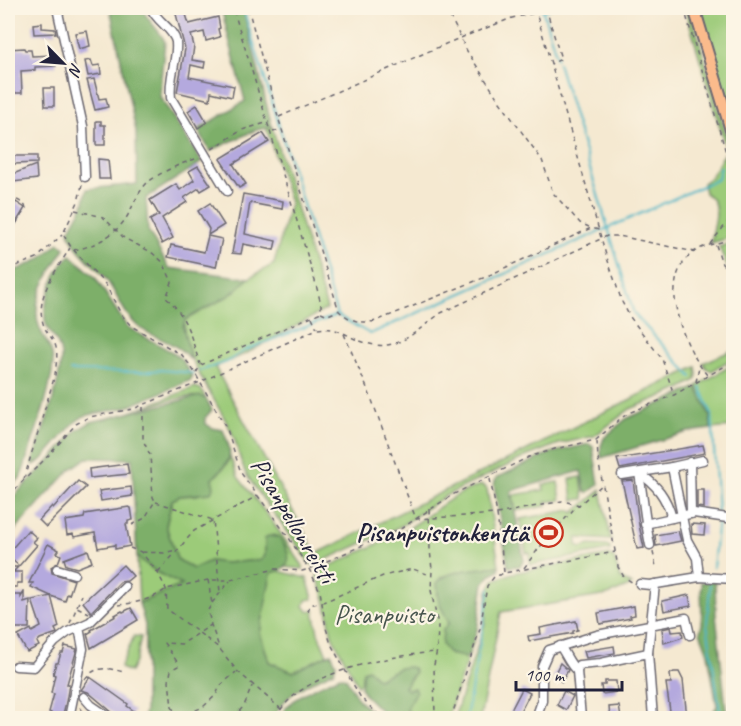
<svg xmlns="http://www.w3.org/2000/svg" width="741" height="726" viewBox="0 0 741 726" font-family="Caveat,sans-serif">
<rect width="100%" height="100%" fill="#fcf5e5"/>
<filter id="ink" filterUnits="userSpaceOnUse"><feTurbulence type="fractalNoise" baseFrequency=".0167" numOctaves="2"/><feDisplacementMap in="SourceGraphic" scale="12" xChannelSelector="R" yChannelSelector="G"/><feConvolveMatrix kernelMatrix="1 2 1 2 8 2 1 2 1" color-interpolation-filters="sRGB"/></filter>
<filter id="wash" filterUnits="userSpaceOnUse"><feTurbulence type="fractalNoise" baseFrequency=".008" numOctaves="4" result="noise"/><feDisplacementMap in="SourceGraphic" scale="24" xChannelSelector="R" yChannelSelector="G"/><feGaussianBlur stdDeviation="1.35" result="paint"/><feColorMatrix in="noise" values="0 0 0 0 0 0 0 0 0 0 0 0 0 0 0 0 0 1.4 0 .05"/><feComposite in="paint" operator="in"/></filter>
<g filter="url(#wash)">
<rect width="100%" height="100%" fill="#f5e9d1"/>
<g fill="#9ccb79" stroke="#5f765a" stroke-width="1.5">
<path d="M685,8H690L733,158V173Z"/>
<path d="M700,8H733V125Z"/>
<path d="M266,127H272L327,309L247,353L215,367L316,554L696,367L697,374L696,380L680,389L630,409L594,436L559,444L525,457L445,496L401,526L314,565L309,563C291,533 267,507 248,477C240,464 239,451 234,438C222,406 177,352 185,320L230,295L249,278L274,264L290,203Z"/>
<path d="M724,154L733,186V237L711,243C713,226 724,204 705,193L703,183L711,177Z"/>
<path d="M733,242H734L733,271L727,266L719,247Z"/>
<path d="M733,350V358L712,371L707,369L703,363Z"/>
<path d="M733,364V427L711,429L710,416L697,386Z"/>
<path d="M195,387L201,389L206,399C191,390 146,408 128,413Z"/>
<path d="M230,456L238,477L269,517L303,566V569L285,567L286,547L279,537L274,535L265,539V555L262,560L225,563L210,561L193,569L177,559L166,526L172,500L180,496L198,495L227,464Z"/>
<path d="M581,477L584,499L573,500L570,479Z"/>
<path d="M558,482L561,500L546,502L547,506L516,511L513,495L544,490L543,485Z"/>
<path d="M482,485L487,489L499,566L458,572L441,577C434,594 438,605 449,619L447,627L449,654L464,656L467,661L447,718H424L418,714L411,715L407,710L408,690L404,687L413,676H383L378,679L368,670L363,671L361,683L358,685L332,636L325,599L317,576L323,569C351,556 380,544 407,529C432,515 453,492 482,485Z"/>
<path d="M601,490L611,540L577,538V545L581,548L589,545L609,546L610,550L531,565L529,558L530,553H526L520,519L571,510L573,513Z"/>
<path d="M609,555L614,558L620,578L632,585L608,595L501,612L480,718H454L485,623L488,591L494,580L513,573Z"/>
<path d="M137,557L158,573L183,585L139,603Z"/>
<path d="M279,571L307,578L313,599L306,600L304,606L308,611L314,610L318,633L327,655L293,672L269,662L260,633L271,572Z"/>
<path d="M134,636L141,637L136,660L130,672L120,668Z"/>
</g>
<g fill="#7daf69" stroke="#506852" stroke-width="1.5">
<path d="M110,8H142C148,22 160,30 165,42L161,78L160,97L202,162L146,198L148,230L169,268L249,278L230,295L185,320L183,327L191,360C177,342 158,340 140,328C123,315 118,295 106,279C94,263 74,252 69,231L83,206L87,189L137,184L136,131Z"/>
<path d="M221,8H243L272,127L256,130L210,151L198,130L245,101Z"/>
<path d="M59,243L65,248C51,272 28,300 40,329C45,341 53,349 53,363C51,393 32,441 23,471L20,478L8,491V331C11,322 7,286 8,274L40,259Z"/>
<path d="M71,255L95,277L127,327L174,353L182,360L192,377L191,380L127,407L84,416L74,423L42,460L34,465L32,464L33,460C42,434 61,382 61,356C60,343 53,337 47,327C39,309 56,266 71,255Z"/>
<path d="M697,387L710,416L711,429L688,432L601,458V446L604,438L626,419Z"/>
<path d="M200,396L206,399L212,410L205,418V423L212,428L223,430C234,456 232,460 212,479L214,487L210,493L180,496L172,500L166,526L177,559L193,569L210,561L225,563L262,560L265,555V539L268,536L279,537C291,553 295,568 271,573L260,633L269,662L293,672L331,653L336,663L334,671C311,682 284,693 274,718H143L145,711V625L139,603L182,585L158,573L137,557L132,459L87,458L71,469L12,533H8V502L53,457L77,430L91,422Z"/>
<path d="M589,444L593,447L599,484L588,493L585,492L581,471L511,491L524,560L520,566L508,567L494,485L496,478L550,453Z"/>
<path d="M499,566V570L491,574L484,583L477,630L469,655L467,658L449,654L442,645L443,630L449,623L439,603L437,583C449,568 481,569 499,566Z"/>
<path d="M715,581L716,615L727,718H704L706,715L712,714L717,706L708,653L700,632L702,624L701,582Z"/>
<path d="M408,667L413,668L415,672L404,687L408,690L414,688L416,692C414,699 408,703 407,710L411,715L418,714L424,718H392L383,713L364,694L361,688L363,671L368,669L378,679L399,668Z"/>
<path d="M340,676L346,678L358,699L377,718H279C289,696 319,686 340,676Z"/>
</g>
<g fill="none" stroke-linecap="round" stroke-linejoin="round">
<g stroke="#4bb6c7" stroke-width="2">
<path d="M243,8L337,315L370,334L718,179L720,167"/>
<path d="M542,8L557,58"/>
<path d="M543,11L551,8"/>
<path d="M558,63L634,314L692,377"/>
<path d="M70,371L141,372L161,370L193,373"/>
<path d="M199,371L227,362L245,350L337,315"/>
<path d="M701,388L712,415L718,513"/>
<path d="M713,568L718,518"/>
<path d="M710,585L707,624L721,718"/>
<path d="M466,718L490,588"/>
</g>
</g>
<g id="blocks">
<g fill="#b4a9de">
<path d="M184,8L189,24L218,17L220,28L218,29L220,37L206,41L204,32L191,35L194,46L192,60L205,62L204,68L191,65L189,77L234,86L232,97L211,92L210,100L177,92L185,49L175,10Z"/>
<path d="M42,23V28L55,29L56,33L34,34L33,24Z"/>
<path d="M87,31L90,46L79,49L75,33Z"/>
<path d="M24,48L25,50H31L32,56L56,55V66L35,67V70L21,71L22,93H11V59H8V49Z"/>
<path d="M91,60L93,66L100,65L101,74L88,76L85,61Z"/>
<path d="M94,79L99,99L106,98L108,107L95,110L87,80Z"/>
<path d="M44,88H54V106H45Z"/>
<path d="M197,105L207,122L198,128L188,111Z"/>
<path d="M96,121H101V125H105V145H96Z"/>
<path d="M263,133L269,142L233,164L246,184L239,188L220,159Z"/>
<path d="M14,156H37V163L14,164Z"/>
<path d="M98,159L108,160L110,179H99Z"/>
<path d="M36,165L37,179L13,182V174Z"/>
<path d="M198,166L211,185L201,191L199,188L184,198L187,202L162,218L173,238L162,244L150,220L159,215L150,200L176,184L180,190L194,180L189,171Z"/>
<path d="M243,194L283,201L282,209L250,203L245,234L276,241L274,250L243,244L241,254L232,253Z"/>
<path d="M16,202L25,208L8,236V216Z"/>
<path d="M210,203L224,225L208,235L209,229L198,211Z"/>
<path d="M208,236L222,239L216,267L168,257L171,245L204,252Z"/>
<path d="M703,445L705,453L620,469L617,459Z"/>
<path d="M127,464L129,474L90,478L89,469Z"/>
<path d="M633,480L639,525L644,548L637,549L622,481Z"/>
<path d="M78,481L86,487L46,527L39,520L52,506L53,508Z"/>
<path d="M131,487L132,496L101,501L99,491Z"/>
<path d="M697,490H704V508L697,507Z"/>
<path d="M129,507L131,508L133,520L128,521V524H126L130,546L115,549V545L98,548L95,533L74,537L73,534L67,535L65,521L84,518L85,514Z"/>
<path d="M691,524L705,525L704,535L692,534Z"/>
<path d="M28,530L37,538L33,542L37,545L19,566L8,556V553Z"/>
<path d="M678,531L681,541L656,546L655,535Z"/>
<path d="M48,544L59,550L57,553L61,555L58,563L51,567L52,573L74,580L69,595L67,594L65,601L51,596L59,627L55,629L57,633L40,639L37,642L39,646L27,652L18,636L31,629L32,632L41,627L32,600L51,596L31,587L33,583H29Z"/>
<path d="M88,550L92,562L77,568L66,565L64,559Z"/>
<path d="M123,565L133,576L127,581L120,582L91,612L83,602Z"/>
<path d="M8,567H18L13,572H22V583H17V587H8Z"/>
<path d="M24,592V602L30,600L29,628H14L12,595H21V597Z"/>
<path d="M689,595L691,606L664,611L662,601Z"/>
<path d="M634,606L635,615L630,616L631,618L600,624L598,613Z"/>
<path d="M131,608L138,620L91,648L87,634L92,631L91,630L116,616L115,615L122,611L123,612Z"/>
<path d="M576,621L578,630L573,631V633L529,641L528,636L541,634L540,628Z"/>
<path d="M671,627L672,632L682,631L683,637L664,643L662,629Z"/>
<path d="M65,646L77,649L67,684H69L66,702L62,718H50L51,713L49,712L54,694L51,693L55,675L53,674L56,663H58L61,653H63Z"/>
<path d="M614,646L615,653L586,658L584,651Z"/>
<path d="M560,663L568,670L562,682L553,677Z"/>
<path d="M674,672H679L683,680L687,718H671L666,683H671L670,674Z"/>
<path d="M90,677L128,704L127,706L134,711L128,718H119L88,692L81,690Z"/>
<path d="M605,681H616L617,692L602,694L601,685H605Z"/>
<path d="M522,689L530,693L517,718H514L508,716Z"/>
<path d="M564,691L573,696L566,710L557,705Z"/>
<path d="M619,706L621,718H610L609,707Z"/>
</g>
</g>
</g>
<g filter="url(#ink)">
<use href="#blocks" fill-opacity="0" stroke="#6c6870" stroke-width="1.5"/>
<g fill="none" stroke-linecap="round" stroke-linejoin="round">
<defs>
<g id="minor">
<path d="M57,8L83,126L85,177"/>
<path d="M151,8C156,21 174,29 176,42C178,59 168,78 171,98L227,191"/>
<path d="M690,462L691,514"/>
<path d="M672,467L685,531L687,540L697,558L699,577"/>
<path d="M639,473C643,497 645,521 650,545"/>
<path d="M639,473C657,485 666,497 672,518"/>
<path d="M622,475L672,467L703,460"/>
<path d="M645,524L694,513L734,519"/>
<path d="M57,569L74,574"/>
<path d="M640,584L650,585L699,577L734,579"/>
<path d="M560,646C566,654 569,664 577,671"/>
<path d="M16,666L34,667L55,642L68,632L90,622L125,587"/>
<path d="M84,697L91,705L110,718"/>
<path d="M69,718L83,649L79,627"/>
<path d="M536,718L542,701V666L549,650L597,635L686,618L690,635"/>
<path d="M581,718L577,671L579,665L601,663L648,653"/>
<path d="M653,718L648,653L655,584"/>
</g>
<path id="major" d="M694,8L734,140"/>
</defs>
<use href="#minor" stroke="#6c6870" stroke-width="11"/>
<use href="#major" stroke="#6c6870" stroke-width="14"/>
<g stroke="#6c6870" stroke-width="1.5" stroke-dasharray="4.5 4.5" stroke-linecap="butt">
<path d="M248,8L278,117L339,311C350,321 362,324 376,321L483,278L591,228L599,230"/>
<path d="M446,8L467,51L500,102L542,160L553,193L580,223L589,227"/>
<path d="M535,8L606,255L622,302L630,317L662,359L674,395"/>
<path d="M546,8L561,59L551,64"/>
<path d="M684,8L734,180"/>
<path d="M279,117L450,42L512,18L535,13"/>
<path d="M273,132L282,129"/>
<path d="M212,149L242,130L269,122"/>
<path d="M82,185L78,202L63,234L71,247L106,285L121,314L131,326L182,355L192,368L227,429L241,473L289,538L309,569L320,591L326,628L331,644L345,670L361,698L382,718"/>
<path d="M8,199C15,198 24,202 26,208L11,232L8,233"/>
<path d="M75,210L103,217L124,238L151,252L163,262L172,282L166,298C186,313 192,341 200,364"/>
<path d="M710,244L734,214"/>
<path d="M716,245L722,264L734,274"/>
<path d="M74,250C96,246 117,234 128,215C134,204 138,192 147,183C160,172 182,163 198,158"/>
<path d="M8,269L37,258L62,235"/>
<path d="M321,312L328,315L338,311"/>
<path d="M312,317L317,328"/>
<path d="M344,334L370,395L416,519L497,514L562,501L580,505"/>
<path d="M196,373L201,365L321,312V304L315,281L233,8"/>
<path d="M707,375C685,348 657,285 690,255C701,245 719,243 734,239"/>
<path d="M696,382L699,367"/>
<path d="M597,441L598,459L618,567L624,577L633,583"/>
<path d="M24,479L55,375C56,364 59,351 54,342C51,336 46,332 44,326C33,298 57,270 70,248"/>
<path d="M490,479L497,514L504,572"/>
<path d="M8,496L49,455L76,424L89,417L133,409L200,382L317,329C331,327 341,331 353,338C394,357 409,336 441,313L607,236H619L695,252"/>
<path d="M156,502L213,520L220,592"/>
<path d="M429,509L430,549L432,570L431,590L438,625L437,650L434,665L435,718"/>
<path d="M132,525L145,518L155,501L153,497L150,455L143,440V405"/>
<path d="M130,548L141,552L158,573L166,589L167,609L219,648L237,671L281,709"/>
<path d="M142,552L164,553L176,550"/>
<path d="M653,552L656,567"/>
<path d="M524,568L539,548L573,510L602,485"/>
<path d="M158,573L194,531L257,496"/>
<path d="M208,580L212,604L208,610L211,625L219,647"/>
<path d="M212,603L230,581"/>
<path d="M118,605C134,603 153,600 166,589L208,580H230L275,569L302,571L309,569L402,528L452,495L529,457L555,449L596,440L621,418L631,412L674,395L734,361"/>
<path d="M77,606L82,595"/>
<path d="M308,611L310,605L326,601L383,576L413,569L430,575"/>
<path d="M70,623L77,607L89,613"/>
<path d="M85,679C96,665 108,668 124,672L125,670"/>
<path d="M80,707L87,718"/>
<path d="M179,717L203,707L216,695L220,686L236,672"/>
<path d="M178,718L172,707L169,681L171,670L178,666V663L164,643L182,644L211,625"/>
<path d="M233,718L244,706L252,686"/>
<path d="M276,718C297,672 389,656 435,652"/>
<path d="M451,718L480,629L487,586L494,577L504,573L615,552"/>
</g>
<use href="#minor" stroke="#fff" stroke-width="8"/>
<use href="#major" stroke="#fbbb8c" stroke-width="10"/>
</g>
</g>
<defs>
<symbol id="stadium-ring" viewBox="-11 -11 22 22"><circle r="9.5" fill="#fcf5e5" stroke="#c8321e" stroke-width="1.5"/><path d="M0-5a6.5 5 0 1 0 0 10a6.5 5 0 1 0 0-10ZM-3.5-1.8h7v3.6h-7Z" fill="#c8321e"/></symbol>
</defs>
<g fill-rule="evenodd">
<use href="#stadium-ring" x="532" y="516" width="33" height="33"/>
</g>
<g text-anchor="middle" stroke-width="4.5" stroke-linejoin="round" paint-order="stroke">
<g font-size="26" fill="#22223b" stroke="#fcf5e5">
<text transform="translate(294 520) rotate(59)" y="9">Pisanpellonreitti</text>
</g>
<g font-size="26" font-weight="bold" fill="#22223b" stroke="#fcf5e5" text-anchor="end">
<text x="528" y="541">Pisanpuistonkenttä</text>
</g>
<g font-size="26" fill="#47554e" stroke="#fcf5e5">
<text x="384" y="623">Pisanpuisto</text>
</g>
</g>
<rect width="741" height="726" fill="none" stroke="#fcf5e5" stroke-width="30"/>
<g transform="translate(63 63) rotate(115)" stroke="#fcf5e5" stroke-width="4.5" paint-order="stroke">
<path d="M0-4.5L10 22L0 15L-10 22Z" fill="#22223b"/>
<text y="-9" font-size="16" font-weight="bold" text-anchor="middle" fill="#22223b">N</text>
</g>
<path d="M516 681v9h106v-9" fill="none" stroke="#22223b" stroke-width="3"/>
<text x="525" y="681" font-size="18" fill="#22223b" stroke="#fcf5e5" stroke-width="4.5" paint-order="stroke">100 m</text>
</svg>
